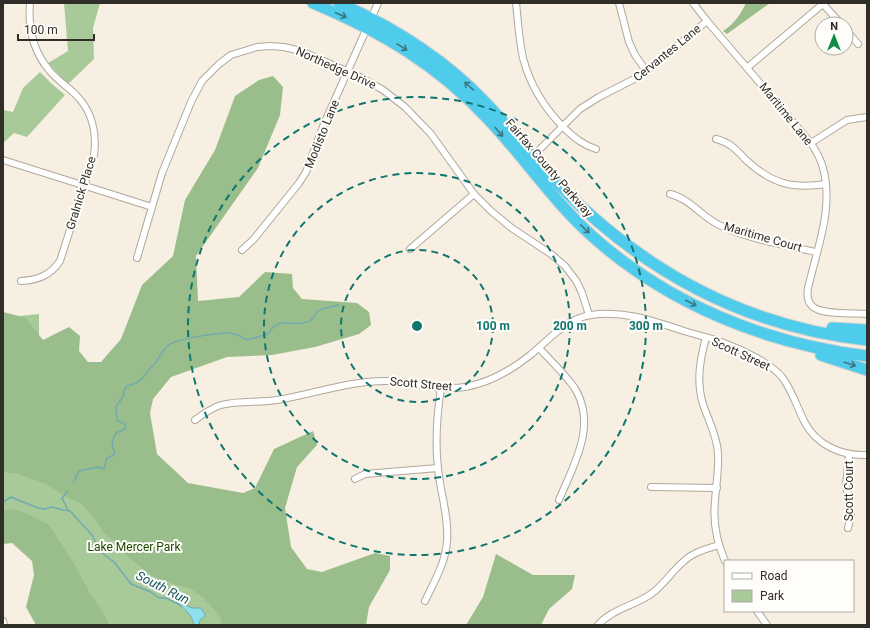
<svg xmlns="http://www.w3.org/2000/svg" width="870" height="628" viewBox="0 0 870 628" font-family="Roboto,sans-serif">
<rect width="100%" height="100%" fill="#f7efe1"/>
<g fill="#a8ca99">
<path d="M64,3H100L93,28L94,59L68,84L48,63L68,51Z"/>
<path d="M40,72L52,84L65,95L27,137L14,133L3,143V110L13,112L23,88Z"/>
<path d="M3,314L19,316L39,314V345L56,376L317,625H66L64,603L3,522Z"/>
</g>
<g fill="#9abe8b">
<path d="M746,3H770L727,34L723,31C735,23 740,15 746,3Z"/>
<path d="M273,76L283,87L280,115L258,168L196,256L198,301L239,297L265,272L292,274L293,288L302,299L357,303L369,312L371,325L359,334L315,347L272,355L227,357L171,377L153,399L150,413L157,454L188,483L243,493L255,488L274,449L313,431L317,445L297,467L285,508L291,547L307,569L322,572L375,553L390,556V570L369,607L366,625H222L220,616L204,599L191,589L163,581L151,575L123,553L115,542L104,533L94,518L82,504L63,495L46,484L18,474L3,472V312L26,318L43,340L69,327L80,336L79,351L88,362H101L121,339L142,285L173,256L185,200L215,150L235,96L259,80Z"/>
<path d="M14,509L32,516L49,525L73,562L90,593L105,615L109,625H36L26,607L34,575L32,561L12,543L3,544V511Z"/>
<path d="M496,554L533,575H575L572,589L549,609L541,625H466L483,597Z"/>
</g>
<path fill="#8ddfe9" stroke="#71aaaf" d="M176,602L193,608H201L205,614V616L200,620L199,625H194C192,615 184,608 176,602Z"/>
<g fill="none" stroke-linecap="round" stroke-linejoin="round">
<g stroke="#71aaaf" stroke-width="1.5">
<path d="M73,483C76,479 76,475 79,471L98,467L104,469L105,467L106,459L115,454C111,443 111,444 116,433L125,429L126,426L123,423L117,421L116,407L124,395V391L127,386C140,383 141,380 149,370C151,367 155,365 157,361C160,356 163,350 167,346C175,339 215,333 227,333C235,333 240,336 247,340L268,334C281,314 290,328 307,322C313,321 314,315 318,311C324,307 332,307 339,305"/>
<path d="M3,502L11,497L38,508L44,509L52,507L63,510L70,511L92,535L101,552L115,563L131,584L151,592L159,598H166L180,605"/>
<path d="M68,510L62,498L68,491"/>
</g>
<defs>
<g id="street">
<path d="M516,3C518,21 519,40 523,58C530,85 545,109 565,129C575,138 583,145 596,149"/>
<path d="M619,3L629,42L635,55L647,72"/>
<path d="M693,3L707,21L811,143C816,151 821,159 823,168C834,208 817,249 808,288C807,294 807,301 812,306C820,315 854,313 867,314"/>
<path d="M823,4L841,24"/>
<path d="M846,30L858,44"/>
<path d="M748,67L824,3"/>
<path d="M716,139C729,142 737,150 746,160C772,184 792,189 826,184"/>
<path d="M811,143L847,120L867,117"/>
<path d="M533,156L580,109L599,97L642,75L707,21"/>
<path d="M3,160L152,207"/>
<path d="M670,194C689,198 701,216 719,225C748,239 785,245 816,252"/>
<path d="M410,249L474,194"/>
<path d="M242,250L253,240L299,183L306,172L324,124L378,3"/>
<path d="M137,258L162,173L191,102L202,81L219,64L231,55L257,47L270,46L284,47L301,51L362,78L383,90L405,107L431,134L474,194L491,211L513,229L551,254L565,266L577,282L582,293L589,315"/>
<path d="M21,281C37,280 50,276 60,261L94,155C97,133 92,111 76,95C67,86 57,80 49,70C33,51 28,27 30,3"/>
<path d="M706,337C700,360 696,381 703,404C708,420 717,435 718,453C719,469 716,485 715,501C713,521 717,543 725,561"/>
<path d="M539,348C550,360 564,373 574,387C598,425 574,464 559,500"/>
<path d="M195,420C203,414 211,408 221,405C239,400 259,403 277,400C315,394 350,380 389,381C415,382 439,391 465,387C489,383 510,371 529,356C548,341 565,319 591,315C624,310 653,321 684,331C697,335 711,338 724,343C742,350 769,362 782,377C792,390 797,407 804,421C816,445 841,456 867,455"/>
<path d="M355,479L365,474L438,468"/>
<path d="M651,487L717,488"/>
<path d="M848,528L851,514L846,485L849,455"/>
<path d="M425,601C434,582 446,562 447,541C449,516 440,492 438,468C435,442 437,414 441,388"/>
<path d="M757,611L767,625"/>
<path d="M3,621L4,625"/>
<path d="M598,625C612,609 634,606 651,594C664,585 671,572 683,562C693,552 706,549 719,545"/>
</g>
<g id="highway">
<path d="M313,3C382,32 438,65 489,120C525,158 553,201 592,236C668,304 766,344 867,356"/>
<path d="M339,3C393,27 444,59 485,102C512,130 535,161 562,188C646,273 748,327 867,340"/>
<path d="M832,328L867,330"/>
<path d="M821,355L867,370"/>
</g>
</defs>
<use href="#street" stroke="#b0a89b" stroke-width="8"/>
<use href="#highway" stroke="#d2d1d0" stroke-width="13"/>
<use href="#street" stroke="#fff" stroke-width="6"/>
<use href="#highway" stroke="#4fccec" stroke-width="11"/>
</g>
<defs><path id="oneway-shaft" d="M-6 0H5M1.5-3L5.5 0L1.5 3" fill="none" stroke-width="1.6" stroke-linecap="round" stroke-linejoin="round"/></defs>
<g stroke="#3e7580">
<use href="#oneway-shaft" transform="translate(341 15) rotate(23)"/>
<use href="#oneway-shaft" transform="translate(402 47) rotate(32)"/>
<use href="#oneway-shaft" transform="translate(469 86) rotate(-138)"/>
<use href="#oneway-shaft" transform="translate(499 132) rotate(50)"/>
<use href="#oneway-shaft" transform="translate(585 229) rotate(44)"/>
<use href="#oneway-shaft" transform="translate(691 303) rotate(27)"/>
<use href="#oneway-shaft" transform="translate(850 364) rotate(18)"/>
</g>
<g fill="none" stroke="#0f766e" stroke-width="2" stroke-dasharray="7 5">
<circle cx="417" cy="326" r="76"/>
<circle cx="417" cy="326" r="153"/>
<circle cx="417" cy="326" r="229"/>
</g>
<g text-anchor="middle" stroke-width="4" stroke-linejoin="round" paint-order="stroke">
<g font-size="12" fill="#312d28" stroke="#fffdfa">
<text transform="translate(667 53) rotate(-39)" y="4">Cervantes Lane</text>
<text transform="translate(336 68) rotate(24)" y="4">Northedge Drive</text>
<text transform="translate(786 114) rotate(51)" y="4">Maritime Lane</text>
<text transform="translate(322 134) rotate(-68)" y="4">Modisto Lane</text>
<text transform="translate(549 168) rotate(49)" y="4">Fairfax County Parkway</text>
<text transform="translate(81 193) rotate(-73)" y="4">Gralnick Place</text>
<text transform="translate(763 237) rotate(16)" y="4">Maritime Court</text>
<text transform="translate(741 354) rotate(25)" y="4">Scott Street</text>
<text transform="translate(421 384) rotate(5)" y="4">Scott Street</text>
<text transform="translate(849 491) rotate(-90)" y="4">Scott Court</text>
</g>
<g font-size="12" fill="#1d4900" stroke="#fffdfa">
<text x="134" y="551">Lake Mercer Park</text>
</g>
<g font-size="13" font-style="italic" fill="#125960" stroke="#fffdfa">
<text transform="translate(163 587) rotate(27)" y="5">South Run</text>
</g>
</g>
<circle cx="417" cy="326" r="6" fill="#0f766e" stroke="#fffdfa" stroke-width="2"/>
<g font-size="12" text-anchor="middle" font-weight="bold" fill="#0f766e" stroke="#fffdfa" stroke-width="4" stroke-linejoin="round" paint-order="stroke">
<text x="493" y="330">100 m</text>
<text x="570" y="330">200 m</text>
<text x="646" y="330">300 m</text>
</g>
<rect width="870" height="628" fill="none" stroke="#312d28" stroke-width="8"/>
<rect x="724" y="560" width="130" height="52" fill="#fffdfa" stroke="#adaaa6"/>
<rect x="732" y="573" width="20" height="6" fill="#ffffff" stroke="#adaaa6"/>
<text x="760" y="580" font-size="12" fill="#312d28">Road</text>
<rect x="732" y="590" width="20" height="12" fill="#a8ca99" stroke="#adaaa6"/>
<text x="760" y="600" font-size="12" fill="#312d28">Park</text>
<g transform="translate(834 36)"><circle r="19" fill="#fffdfa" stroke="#adaaa6"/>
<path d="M0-3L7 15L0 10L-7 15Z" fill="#0d8c48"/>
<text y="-6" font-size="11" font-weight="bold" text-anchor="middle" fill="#312d28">N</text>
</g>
<path d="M18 34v6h76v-6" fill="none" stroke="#312d28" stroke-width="2"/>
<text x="24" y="34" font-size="12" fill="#312d28" stroke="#fffdfa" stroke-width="3" paint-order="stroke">100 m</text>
</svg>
